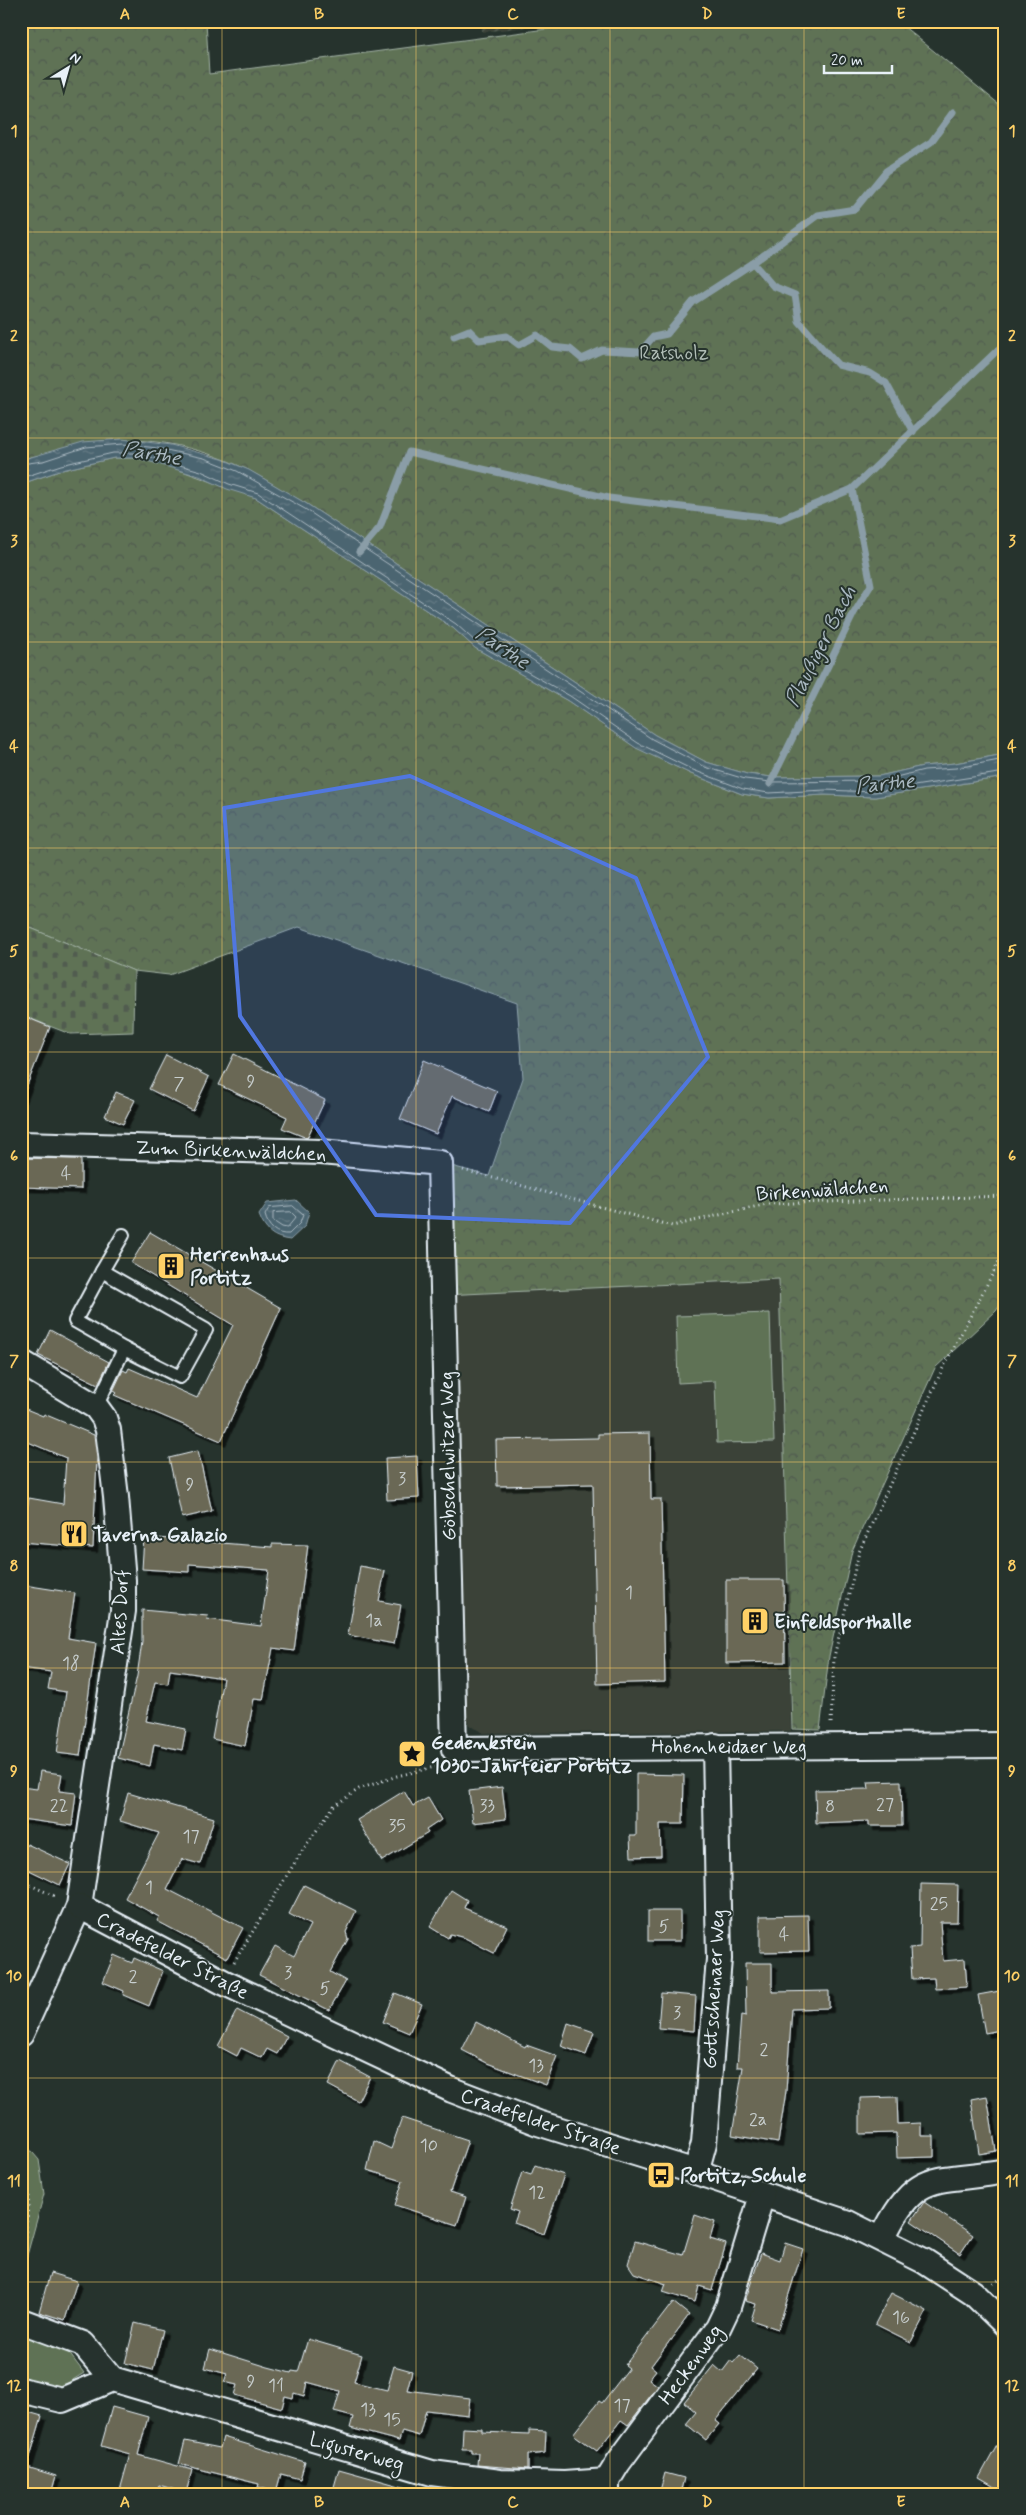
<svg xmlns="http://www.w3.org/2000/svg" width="1026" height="2515" viewBox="0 0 1026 2515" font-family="Mynerve,sans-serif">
<defs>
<pattern id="industrial-furrows" width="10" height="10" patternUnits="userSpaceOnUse" patternTransform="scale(1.25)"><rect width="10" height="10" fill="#3a4339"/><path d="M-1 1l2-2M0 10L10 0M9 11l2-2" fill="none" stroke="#565f56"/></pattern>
<pattern id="forest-crowns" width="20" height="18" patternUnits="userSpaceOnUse" patternTransform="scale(1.25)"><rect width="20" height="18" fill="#5e7255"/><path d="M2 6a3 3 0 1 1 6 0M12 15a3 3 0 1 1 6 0" fill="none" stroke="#515b4f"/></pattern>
<pattern id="cemetery-stones" width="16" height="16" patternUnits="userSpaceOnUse" patternTransform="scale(1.25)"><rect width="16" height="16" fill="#5e7255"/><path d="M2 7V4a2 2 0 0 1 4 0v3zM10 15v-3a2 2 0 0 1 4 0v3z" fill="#515b4f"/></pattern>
<pattern id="water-ripples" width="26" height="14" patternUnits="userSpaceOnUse" patternTransform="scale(1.25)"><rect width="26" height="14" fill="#4c6571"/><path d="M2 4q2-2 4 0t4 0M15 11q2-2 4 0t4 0" fill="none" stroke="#667c86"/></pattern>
<filter id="shadow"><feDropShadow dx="4.5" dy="4.5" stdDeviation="0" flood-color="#0009"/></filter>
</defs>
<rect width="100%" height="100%" fill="#26332d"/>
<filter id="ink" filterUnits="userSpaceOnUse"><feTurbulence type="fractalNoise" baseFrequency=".02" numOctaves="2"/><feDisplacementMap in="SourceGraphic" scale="10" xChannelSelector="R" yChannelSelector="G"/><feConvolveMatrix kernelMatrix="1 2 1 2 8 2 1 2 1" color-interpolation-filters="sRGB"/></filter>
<g filter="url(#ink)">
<path fill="#3a4339" d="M449,1174L779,1258L791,1731L483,1733L470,1725L463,1711Z"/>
<path fill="url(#industrial-furrows)" d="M481,21H563V23L482,32Z"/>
<g fill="#5e7255" stroke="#a3b2a6">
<path d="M770,1313L774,1442L717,1443L715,1381L678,1383L676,1316Z"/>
<path d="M21,2139L39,2160L44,2194L21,2277Z"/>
<path d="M21,2334L66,2349L84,2373L58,2389L21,2380Z"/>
</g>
<g fill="url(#forest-crowns)" stroke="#a3b2a6">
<path d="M21,21H206L209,74L606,21H897L1005,109V754L955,763L923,766L879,776L772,777L747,774L706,762L655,735L307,504C287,494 268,480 248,470C190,441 115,429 55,452C44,456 32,455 21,460Z"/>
<path d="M114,458H137L160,463L256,498L453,628L475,648L568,701L635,747L691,774L742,794L769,798L825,795L875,797L1005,777V1298L996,1311L935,1368L852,1551L829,1656L820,1730L792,1729L779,1279L444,1295L440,1163L489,1176L523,1078L517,1003L299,927L169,975L134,971L21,924V484L62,470Z"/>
</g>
<path fill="url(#cemetery-stones)" stroke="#a3b2a6" d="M21,924L134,971L133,1032L70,1034L21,1015Z"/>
<g fill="url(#water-ripples)" stroke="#8a9da7">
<path d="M122,439L171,445L222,459L249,470L307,504L655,735L706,762L747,774L772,777L879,776L923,766L955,763L1005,754V777L875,797L825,795L769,798L742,794L691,774L636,748L568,701L475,648L453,628L256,498L227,489L199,476L137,458H114L62,470L21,484V460L83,442Z"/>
<path d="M296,1200L309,1212L305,1226L290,1240C273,1238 265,1231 259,1215L267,1203Z"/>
</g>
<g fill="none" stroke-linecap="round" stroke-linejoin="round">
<g stroke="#aab9c2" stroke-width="1">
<path d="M21,464L43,461L86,447L123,444L157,448L204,458L237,471L305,509L652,739L705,767L745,779L771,782L880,781L924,770L956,768L1005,759"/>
<path d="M21,478L61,465L113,453H137L201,471L229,484L258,493L456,624L478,644L570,696L638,743L693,770L743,789L769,793L825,790L875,792L1005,772"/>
<path d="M293,1206L303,1215L300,1223L289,1234C276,1235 268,1227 265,1215L269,1208Z"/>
<path d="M291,1212L296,1217L287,1228L282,1227L273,1221V1213Z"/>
</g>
<g stroke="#8a9da7" stroke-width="7">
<path d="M454,336L469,330L479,340L507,336L519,345L537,335L552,347L570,349L582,359L602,350L640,352L653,337L667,334L693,302L753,263"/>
<path d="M913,432L886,383L870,373L838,365L823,349L799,321L795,295L773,286L753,263L818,215L855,209L886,171L931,142L953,112"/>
<path d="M359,552L380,527L409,452L609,498L780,519L852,489"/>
<path d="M770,784L854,613L871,585L852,489L1005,343"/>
</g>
</g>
<g fill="#6a6854" stroke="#e8f1f8" filter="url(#shadow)">
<path d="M21,1015L50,1027L22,1098H21Z"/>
<path d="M234,1054L325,1100L307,1138L282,1128L287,1117L219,1085Z"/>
<path d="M166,1055L209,1077L193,1111L149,1089Z"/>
<path d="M424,1060L497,1091L489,1112L452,1096L436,1134L400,1119Z"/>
<path d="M116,1092L135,1100L123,1124L105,1116Z"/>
<path d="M21,1158L81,1159V1189L21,1187Z"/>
<path d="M150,1232L281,1308L221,1441L114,1395L116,1393L113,1391L123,1370L127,1372L129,1368L197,1398L233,1325L131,1263Z"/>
<path d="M50,1330L109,1362L98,1384L38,1355Z"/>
<path d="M21,1407L43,1416L44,1414L94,1435L97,1458L93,1548L21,1542L29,1498L63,1504L66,1458L21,1439Z"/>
<path d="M650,1433L651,1499H661L665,1682L597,1684L593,1484L497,1486L496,1440L598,1438V1434Z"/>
<path d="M198,1451L212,1511L182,1518L169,1458Z"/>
<path d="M417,1456L419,1498L387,1500L385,1458Z"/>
<path d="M144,1537L272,1547V1544L308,1545L294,1651L273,1648L263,1700L254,1699L245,1746L212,1739L223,1678L170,1670L168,1684L155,1682L146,1721L186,1729L182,1750L154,1744L150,1766L118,1758L137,1676L142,1642V1610L208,1616L207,1619L261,1626L269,1570L189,1564V1572L142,1569Z"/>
<path d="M360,1566L385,1571L379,1601L401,1605L394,1644L348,1635Z"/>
<path d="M726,1580H784L785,1662L726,1663Z"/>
<path d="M24,1585L75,1593L68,1638L96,1643L80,1756L57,1753L66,1692L48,1689L51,1672L21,1668V1603Z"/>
<path d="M40,1771L62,1774L59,1791L76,1793L72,1826L21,1819V1787L37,1789Z"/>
<path d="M636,1774L684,1775L683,1824H660L661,1856L631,1857L630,1836H636Z"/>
<path d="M901,1781L902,1826H869V1821L816,1823L815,1790L869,1789L868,1782Z"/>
<path d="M502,1787L506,1819L473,1823L469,1791Z"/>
<path d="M404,1791L413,1806L428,1798L441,1820L426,1830L428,1833L382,1861L357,1820Z"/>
<path d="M128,1793L214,1818L200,1864L182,1859L167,1889L243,1928L227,1958L157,1921L159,1917L125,1898L159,1833L120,1821Z"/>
<path d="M27,1844L70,1864L60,1885L21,1866V1857Z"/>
<path d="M921,1884L958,1885L957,1922H940L943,1961L965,1959L967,1987L935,1989L934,1978L912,1979L910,1948L920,1947Z"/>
<path d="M304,1885L356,1911L346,1932L348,1939L330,1972L346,1981L329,2010L259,1975L275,1946L294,1956L310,1925L289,1914Z"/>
<path d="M451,1890L467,1900L464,1908L507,1926L494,1953L465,1938L450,1934L448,1938L430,1927Z"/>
<rect x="648" y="1911" width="32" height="30"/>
<path d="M808,1915L809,1951L760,1952V1916Z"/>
<path d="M114,1955L132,1963L134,1958L163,1971L149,2006L123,1995L124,1991L103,1982Z"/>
<path d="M745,1963H772V1992L829,1991V2008L792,2009L786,2091L778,2143L732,2135L743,2067H737L741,2015L746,2016Z"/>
<path d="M1005,1990V2029L985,2033L978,1995Z"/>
<path d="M395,1993L422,2004L409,2033L383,2022Z"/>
<path d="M661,1993L696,1996L694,2031L658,2028Z"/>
<path d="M237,2010L287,2036L277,2054L267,2049L262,2058L241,2048L237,2056L218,2046Z"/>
<path d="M476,2022L525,2047L526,2045L557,2056L546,2085L487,2063L462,2050Z"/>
<path d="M568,2023L594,2032L586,2055L561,2046Z"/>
<path d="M340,2061L370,2077L358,2101L328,2085Z"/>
<path d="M987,2096L996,2151L979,2154L971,2099Z"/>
<path d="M897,2097L898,2124L921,2123V2136H934V2157L897,2158L896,2133L860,2134V2098Z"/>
<path d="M402,2118L468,2140L450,2192L466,2197L457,2225L395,2205L403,2181L367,2170L374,2141L391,2149Z"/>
<path d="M535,2165L564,2175L544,2234L514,2223L518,2212L510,2209L522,2172L531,2175Z"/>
<path d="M924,2202L973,2235L960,2254L911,2221Z"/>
<path d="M695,2215L715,2222L710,2239L726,2244L712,2290L699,2286L695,2302L663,2292L666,2284L634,2273L628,2264L635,2241L683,2255Z"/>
<path d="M785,2243L803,2249L778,2329L751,2320L756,2304L745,2301L761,2253L780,2260Z"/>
<path d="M50,2273L77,2281L65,2320L39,2312Z"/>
<path d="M891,2293L927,2311L911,2342L875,2324Z"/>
<path d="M673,2302L689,2315L651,2366L656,2370L649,2379L658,2386L628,2425L621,2420L597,2451L573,2434L599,2401L602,2403L629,2368L625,2365Z"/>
<path d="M135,2323L163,2330L153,2370L125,2363Z"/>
<path d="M308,2339L362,2355L354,2382L387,2390L394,2366L412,2371L407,2390L470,2398L468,2415L426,2410L419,2436L402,2431L399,2441L350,2428L353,2417L334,2412L340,2391L307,2382L304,2396L294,2393L293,2398L285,2396L282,2408L234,2395L237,2385L224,2382L227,2374L205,2368L210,2349L268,2367L291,2373L292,2371L298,2372Z"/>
<path d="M740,2355L757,2369L715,2421L719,2424L706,2440L686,2424L696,2412L684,2402L714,2365L722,2372L731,2360L733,2363Z"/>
<path d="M112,2407L148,2417L138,2455L192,2470L186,2493L159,2485L156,2494H119L130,2454L101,2446Z"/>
<path d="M21,2410L42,2416L27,2467L56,2476L51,2494H21Z"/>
<path d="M463,2428L482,2429V2432L529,2434V2430L546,2431L545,2453L528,2455V2469L477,2465L478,2453H471V2449H462Z"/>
<path d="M1005,2431V2493L979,2478Z"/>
<path d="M223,2437L305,2462L300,2479L281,2474L276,2492L258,2487L259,2484L179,2464L185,2441L220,2448Z"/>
<path d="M339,2469L407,2488V2494H332Z"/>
<path d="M665,2473L684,2478L680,2494H659Z"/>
</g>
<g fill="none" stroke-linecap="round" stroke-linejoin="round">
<defs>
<g id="lane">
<path d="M102,1271L75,1321L124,1349"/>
<path d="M96,1407L124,1349L180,1377L206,1330L102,1271L123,1235"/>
</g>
<g id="street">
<path d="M21,1144L321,1152L440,1163L454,1749L1005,1745"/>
<path d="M21,1362L96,1407L104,1418L108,1430L116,1497L123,1580V1611L79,1906L21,2034"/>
<path d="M79,1906L223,1982L452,2090L538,2123L696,2172L848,2223L924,2261L973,2293L1005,2324"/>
<path d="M696,2172L704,2143L719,1959L715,1746"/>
<path d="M882,2239C916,2166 937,2184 1005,2171"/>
<path d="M21,2321L83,2344L112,2379"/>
<path d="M21,2390L62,2400L112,2379L432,2473L500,2482L564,2484L607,2481"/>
<path d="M607,2494V2481L618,2463L718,2328L728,2307L762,2195"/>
</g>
</defs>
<use href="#lane" stroke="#e8f1f8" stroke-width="16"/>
<use href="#street" stroke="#e8f1f8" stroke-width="28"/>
<g stroke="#e8f1f8" stroke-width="3" stroke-dasharray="1 4" stroke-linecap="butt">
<path d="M463,1170L672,1226L767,1204L1005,1196"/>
<path d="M831,1723L834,1657L859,1552L942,1370L1005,1250"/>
<path d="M21,1881L57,1897"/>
<path d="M234,1962L302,1851L334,1806L359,1789L397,1776L439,1766"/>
<path d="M21,2167L29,2195L21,2283"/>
<path d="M993,2283L999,2280L1005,2284"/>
</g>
<use href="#lane" stroke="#26332d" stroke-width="12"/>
<use href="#street" stroke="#26332d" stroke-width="24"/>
</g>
</g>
<path fill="#5077e0" fill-opacity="0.2" stroke="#5077e0" stroke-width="4" stroke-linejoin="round" d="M410,776L636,878L708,1057L570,1223L376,1215L240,1016L224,808Z"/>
<path fill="none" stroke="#ffd166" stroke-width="1" stroke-opacity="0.55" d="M222,21V2494M416,21V2494M610,21V2494M804,21V2494M21,232H1005M21,438H1005M21,642H1005M21,848H1005M21,1052H1005M21,1258H1005M21,1462H1005M21,1668H1005M21,1872H1005M21,2078H1005M21,2282H1005"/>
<defs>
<symbol id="building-square" viewBox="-11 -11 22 22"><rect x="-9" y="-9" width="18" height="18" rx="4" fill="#ffd166" stroke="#26332d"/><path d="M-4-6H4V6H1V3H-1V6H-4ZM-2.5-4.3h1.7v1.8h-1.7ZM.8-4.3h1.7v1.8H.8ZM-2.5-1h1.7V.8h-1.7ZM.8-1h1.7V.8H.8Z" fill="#111"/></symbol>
<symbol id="restaurant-square" viewBox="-11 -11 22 22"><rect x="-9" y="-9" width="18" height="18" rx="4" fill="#ffd166" stroke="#26332d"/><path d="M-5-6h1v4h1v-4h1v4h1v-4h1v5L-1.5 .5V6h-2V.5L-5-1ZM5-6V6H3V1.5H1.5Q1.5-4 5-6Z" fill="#111"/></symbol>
<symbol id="sight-square" viewBox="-11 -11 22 22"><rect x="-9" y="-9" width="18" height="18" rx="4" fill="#ffd166" stroke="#26332d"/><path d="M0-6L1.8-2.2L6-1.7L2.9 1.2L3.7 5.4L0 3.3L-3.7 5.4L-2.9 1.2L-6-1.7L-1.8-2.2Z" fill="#111"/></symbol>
<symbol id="bus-square" viewBox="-11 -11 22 22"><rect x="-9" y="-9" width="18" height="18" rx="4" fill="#ffd166" stroke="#26332d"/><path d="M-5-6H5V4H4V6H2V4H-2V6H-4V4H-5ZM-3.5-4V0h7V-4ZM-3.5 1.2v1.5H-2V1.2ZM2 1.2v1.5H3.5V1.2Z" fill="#111"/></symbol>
</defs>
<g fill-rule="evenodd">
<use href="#building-square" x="155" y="1250" width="32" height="32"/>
<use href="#restaurant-square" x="58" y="1518" width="32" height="32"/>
<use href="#building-square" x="739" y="1605" width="32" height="32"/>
<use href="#sight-square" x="396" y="1738" width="32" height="32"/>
<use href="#bus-square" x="645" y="2159" width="32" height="32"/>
</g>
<g text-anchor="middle" stroke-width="4" stroke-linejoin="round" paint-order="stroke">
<g font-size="18" fill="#c8cfcf">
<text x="251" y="1087">9</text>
<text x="179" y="1089">7</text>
<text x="66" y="1179">4</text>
<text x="402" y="1484">3</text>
<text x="190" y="1490">9</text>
<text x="629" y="1598">1</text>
<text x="374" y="1626">1a</text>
<text x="71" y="1669">18</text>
<text x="885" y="1810">27</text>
<text x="59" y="1811">22</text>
<text x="487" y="1811">33</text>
<text x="830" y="1812">8</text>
<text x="397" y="1831">35</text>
<text x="191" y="1842">17</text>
<text x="149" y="1893">1</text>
<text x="939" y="1909">25</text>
<text x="664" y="1932">5</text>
<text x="784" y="1940">4</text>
<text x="288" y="1978">3</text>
<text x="133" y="1982">2</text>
<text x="325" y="1994">5</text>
<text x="677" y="2018">3</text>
<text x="764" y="2055">2</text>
<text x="536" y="2071">13</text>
<text x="758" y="2125">2a</text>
<text x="429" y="2151">10</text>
<text x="537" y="2198">12</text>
<text x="901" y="2323">16</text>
<text x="251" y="2387">9</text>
<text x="276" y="2391">11</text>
<text x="622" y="2411">17</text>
<text x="368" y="2415">13</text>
<text x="392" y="2425">15</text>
</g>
<g font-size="20" fill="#b1beb7" stroke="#26332d">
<text x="674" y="359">Ratsholz</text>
</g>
<g font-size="20" fill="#e8f1f8" stroke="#26332d">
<text transform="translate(231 1150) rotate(2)" y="7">Zum Birkenwäldchen</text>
<text transform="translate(822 1189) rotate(-4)" y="7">Birkenwäldchen</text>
<text transform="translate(447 1456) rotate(-91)" y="7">Göbschelwitzer Weg</text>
<text transform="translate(119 1612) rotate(-87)" y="7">Altes Dorf</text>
<text x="729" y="1753">Hohenheidaer Weg</text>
<text transform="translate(173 1955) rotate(27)" y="7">Cradefelder Straße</text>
<text transform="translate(713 1989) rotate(-87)" y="7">Gottscheinaer Weg</text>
<text transform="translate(541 2121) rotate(19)" y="7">Cradefelder Straße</text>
<text transform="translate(690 2364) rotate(-54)" y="7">Heckenweg</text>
<text transform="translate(357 2451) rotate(16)" y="7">Ligusterweg</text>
</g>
<g font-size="20" font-weight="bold" fill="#e8f1f8" stroke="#26332d" text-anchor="start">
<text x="190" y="1261">Herrenhaus<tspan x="190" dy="23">Portitz</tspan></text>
<text x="93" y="1541">Taverna Galazio</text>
<text x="774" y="1628">Einfeldsporthalle</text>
<text x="431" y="1749">Gedenkstein<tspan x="431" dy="23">1030-Jahrfeier Portitz</tspan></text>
<text x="680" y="2182">Portitz, Schule</text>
</g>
<g font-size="21" font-style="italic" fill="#aab9c2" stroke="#26332d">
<text transform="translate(152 453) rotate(10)" y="7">Parthe</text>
<text transform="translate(820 646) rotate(-63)" y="7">Plaußiger Bach</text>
<text transform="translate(503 647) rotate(34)" y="7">Parthe</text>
<text transform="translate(885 783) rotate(-6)" y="7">Parthe</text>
</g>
</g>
<rect width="1026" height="2515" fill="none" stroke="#26332d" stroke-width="55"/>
<g transform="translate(68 68) rotate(37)" stroke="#26332d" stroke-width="4" paint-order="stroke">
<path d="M0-4L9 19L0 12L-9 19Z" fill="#e8f1f8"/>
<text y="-8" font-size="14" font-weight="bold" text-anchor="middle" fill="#e8f1f8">N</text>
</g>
<path d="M824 65v8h68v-8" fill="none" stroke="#e8f1f8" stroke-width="2.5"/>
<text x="831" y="65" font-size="15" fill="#e8f1f8" stroke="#26332d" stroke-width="4" paint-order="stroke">20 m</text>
<rect x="28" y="28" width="970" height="2460" fill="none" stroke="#ffd166" stroke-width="2"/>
<g font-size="16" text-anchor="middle" font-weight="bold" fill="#ffd166">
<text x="125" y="19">A</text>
<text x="319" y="19">B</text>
<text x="513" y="19">C</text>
<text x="707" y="19">D</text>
<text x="901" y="19">E</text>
<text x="14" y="136">1</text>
<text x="1012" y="136">1</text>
<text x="14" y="341">2</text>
<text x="1012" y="341">2</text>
<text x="14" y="546">3</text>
<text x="1012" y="546">3</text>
<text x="14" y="751">4</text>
<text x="1012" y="751">4</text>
<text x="14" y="956">5</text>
<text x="1012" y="956">5</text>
<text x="14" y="1161">6</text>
<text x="1012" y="1161">6</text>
<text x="14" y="1366">7</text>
<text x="1012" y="1366">7</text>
<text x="14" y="1571">8</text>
<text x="1012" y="1571">8</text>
<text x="14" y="1776">9</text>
<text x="1012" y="1776">9</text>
<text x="14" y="1981">10</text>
<text x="1012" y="1981">10</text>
<text x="14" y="2186">11</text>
<text x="1012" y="2186">11</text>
<text x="14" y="2391">12</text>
<text x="1012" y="2391">12</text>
<text x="125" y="2507">A</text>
<text x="319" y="2507">B</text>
<text x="513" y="2507">C</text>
<text x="707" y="2507">D</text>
<text x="901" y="2507">E</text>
</g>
</svg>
